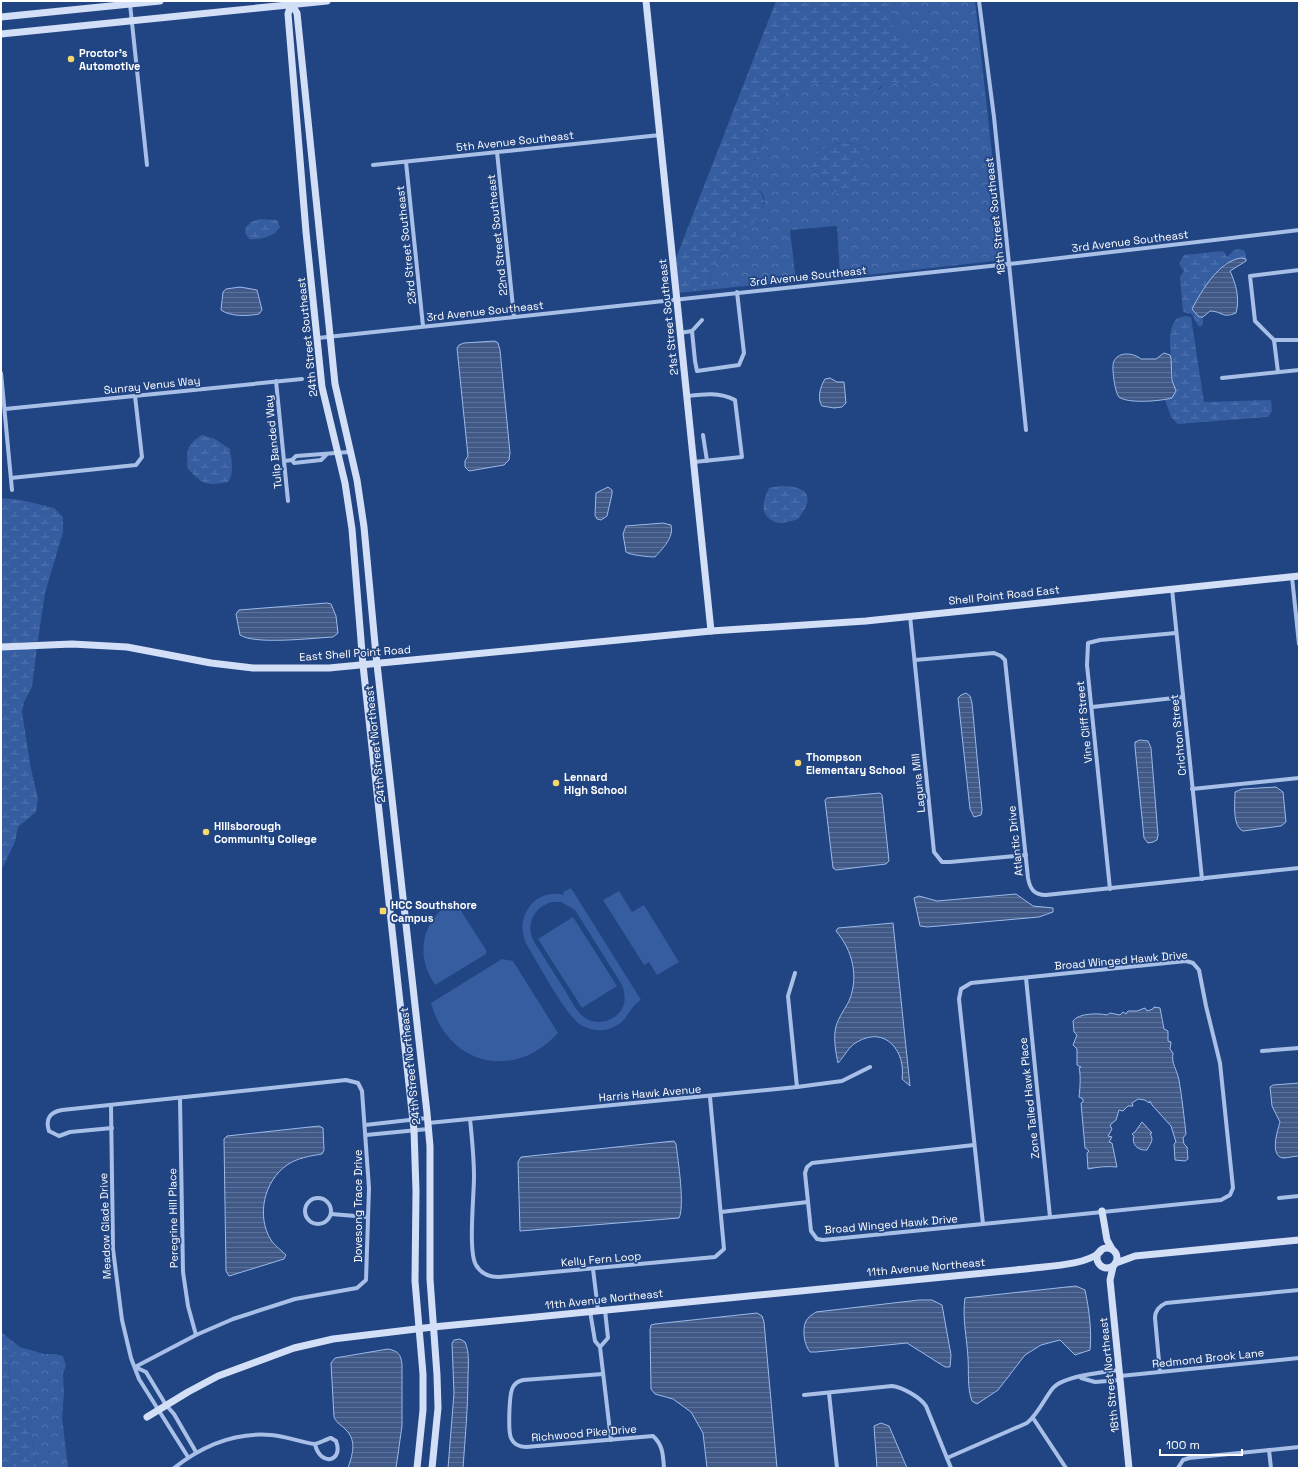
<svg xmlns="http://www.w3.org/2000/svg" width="1300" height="1469" viewBox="0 0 1300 1469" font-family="'Space Grotesk',sans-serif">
<defs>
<pattern id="forest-crowns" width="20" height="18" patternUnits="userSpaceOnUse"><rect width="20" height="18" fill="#355da0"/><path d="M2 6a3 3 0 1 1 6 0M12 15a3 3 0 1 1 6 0" fill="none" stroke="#5375ae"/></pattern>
<pattern id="wetland-marsh" width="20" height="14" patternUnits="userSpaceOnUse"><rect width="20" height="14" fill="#355da0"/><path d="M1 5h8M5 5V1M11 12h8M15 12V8" fill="none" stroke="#5375ae"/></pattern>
<pattern id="water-rules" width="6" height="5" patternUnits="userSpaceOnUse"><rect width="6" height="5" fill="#405987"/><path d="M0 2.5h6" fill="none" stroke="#5d7299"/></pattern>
</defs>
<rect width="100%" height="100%" fill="#214482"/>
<g fill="url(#forest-crowns)" fill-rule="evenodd">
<path d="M895,1H975L1004,260L840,278L837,226L790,230L796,281L706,290L718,257L733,242L738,230C749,224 773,208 761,192C758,189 754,188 752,183C750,177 750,171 749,165L758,156L764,128L777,100L791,89L810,84L827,83L848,91L880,89L883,84L894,82L908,89L916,48L893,27L892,17ZM843,143L858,144L863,149V172L851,191L834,193L826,180L809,167L813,155L835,144Z"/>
<path d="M20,1347L44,1354H55L63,1356L66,1366L63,1373L64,1393L62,1417L68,1468H39L26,1418L11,1390L8,1364Z"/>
</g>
<g fill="url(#wetland-marsh)">
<path d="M776,1H895L892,17L893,27C907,39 938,62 932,83L921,87L908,89L894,82L883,84L873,95L860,98L827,83L810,84L791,89L777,100L764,128L758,156L749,165L753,184L761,193L764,201L762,210L751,226L738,230L733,242L718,257L706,290L679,293L676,258Z"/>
<path d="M843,143L858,144L863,149V172L852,191L834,193L826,180L809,167C807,152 830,144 843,143Z"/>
<path d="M259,219L277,220L280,227C274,237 260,240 249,239L245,233L246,227L251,222Z"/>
<path d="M1240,249L1245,251L1246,259L1241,258L1224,264L1217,274L1199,317H1203V324L1200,327L1197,324L1192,314L1183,312L1180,277L1184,271L1179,264L1184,255L1223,251L1227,257L1234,250Z"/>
<path d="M1185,316L1191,317L1204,402L1271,400L1272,411L1268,417L1178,424L1171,417L1165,400L1172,398C1178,377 1162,336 1176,319Z"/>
<path d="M202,435L215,439L230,449C231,460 235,472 228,482C207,486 203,485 188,469C186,451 186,445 202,435Z"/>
<path d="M780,486C808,486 816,496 798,519C792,521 785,523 779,523C776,523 776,522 773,521C759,514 763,500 769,488Z"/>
<path d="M1,498L21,500L54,508L63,517V532L45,593L38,641L1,644Z"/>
<path d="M37,647L32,687L24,702L22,712L31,769L38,798L36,812L18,827L15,842L1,871V650Z"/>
<path d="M1,1332L20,1347L8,1364L11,1390L26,1418L39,1468H1Z"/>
</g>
<g fill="#355da0" fill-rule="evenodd">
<path d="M571,888L641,1000C628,1008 629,1020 614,1027C604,1032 591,1031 581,1025C566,1016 539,965 528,947C512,921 533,887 564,895L563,892ZM551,902H561L575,910L622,985C626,995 626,1006 618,1014C609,1023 594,1025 584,1017C576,1011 571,1000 566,992C555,975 544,957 533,940C526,923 534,908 551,902Z"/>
<path d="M619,891L632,912L644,905L679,962L657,975L649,962L644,965L603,900Z"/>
<path d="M454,900L486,950V954L435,985C414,953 422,920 454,900Z"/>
<path d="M573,917L617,986L582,1008L538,939Z"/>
<path d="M502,959L513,961L558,1033C515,1081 448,1066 431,1003Z"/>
</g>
<g fill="url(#water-rules)" stroke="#9cbae9">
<path d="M1241,258L1246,259V261L1230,271C1236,284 1240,299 1236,313C1222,319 1222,311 1210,311L1203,317H1199L1192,309C1202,290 1219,261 1241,258Z"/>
<path d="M240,287L257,290L262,310L259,314C248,316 231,317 221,310L223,292L226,289Z"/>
<path d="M495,341L498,343L500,350L510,453L509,460L504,465L469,471L465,467V461L468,456L457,348L459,345L464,343Z"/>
<path d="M1164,353L1170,355L1171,358L1172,380L1176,391L1172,398C1161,401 1128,404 1119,397C1115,393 1111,366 1114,361C1119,351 1134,353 1141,359H1156Z"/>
<path d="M830,378L837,382H844L846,403L842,407L834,408L822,406C817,399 820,387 825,379Z"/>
<path d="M608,487L612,490V494L607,516L601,520L597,519L595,515L596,493Z"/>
<path d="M663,523L671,525C674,538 663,548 655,557C650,557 629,555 626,552L623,534L626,526Z"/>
<path d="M327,603L331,604L336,616L338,633L333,637C313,638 255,645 240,635L236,614L239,610Z"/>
<path d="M966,693L970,696L972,703L982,810L981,815L974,817L970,809L958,698L961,695Z"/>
<path d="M1140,740L1148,741L1151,748L1158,835L1157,840L1153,842L1148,843L1144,838L1135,747V742Z"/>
<path d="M1276,787L1283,792L1286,822L1281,826L1243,831C1232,826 1235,803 1235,792L1242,789Z"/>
<path d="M880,793L882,795L889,861L886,864L836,870L833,868L825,800L827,798Z"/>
<path d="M1016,894L1033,906L1053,908V912L1039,917L927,927L920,926L914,898L919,896L937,901Z"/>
<path d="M893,923L910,1086L902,1079C906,1052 886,1025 857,1042C849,1046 844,1057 838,1063C836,1054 834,1042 835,1032C836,1020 844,1011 849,1001C859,977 853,951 836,931L838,928Z"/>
<path d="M1154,1007L1160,1008L1164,1029L1168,1031V1041L1171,1042L1170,1049L1173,1053C1171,1063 1177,1070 1179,1080C1182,1098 1184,1116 1186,1134L1183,1138L1184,1144L1187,1147L1188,1159L1185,1161L1175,1160L1174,1144L1176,1142L1171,1126L1152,1105L1150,1101L1149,1103L1145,1100L1138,1099L1132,1103L1133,1106H1128L1123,1111L1119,1110L1116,1120L1110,1125L1112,1129L1108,1136L1112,1137L1109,1142L1112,1143L1117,1167C1107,1166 1097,1167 1088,1169L1087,1153L1089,1151L1085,1148L1081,1103L1083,1102V1099L1079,1097C1080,1089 1081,1074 1079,1068L1081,1067L1077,1065V1049L1073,1045L1077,1035L1074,1032L1073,1021C1078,1013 1099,1013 1107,1015L1110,1013L1120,1015L1123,1012L1126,1014L1128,1011H1137L1145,1008L1147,1011L1153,1009Z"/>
<path d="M1299,1083V1156C1294,1156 1288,1158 1283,1158C1269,1156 1278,1129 1280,1122L1272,1106L1270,1087L1273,1085Z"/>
<path d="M1142,1122L1152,1133L1150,1134C1155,1140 1149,1145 1147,1150C1138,1151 1131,1144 1134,1136L1132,1134L1135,1132Z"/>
<path d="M319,1126L323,1128L324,1150L322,1154C310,1156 297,1158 287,1165C264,1181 256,1216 271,1240C274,1245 281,1250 286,1255L284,1259L229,1276L226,1271L224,1139L227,1136Z"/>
<path d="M674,1141L676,1144C678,1160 685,1206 679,1218L520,1231L518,1162L521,1157Z"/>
<path d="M1076,1286L1085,1290C1089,1309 1092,1331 1090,1350L1075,1355L1060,1340L1041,1345L1025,1355L998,1390L977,1404L972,1401C967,1388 969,1372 968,1358C967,1338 962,1318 965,1298Z"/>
<path d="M919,1300H932L942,1305L951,1355L950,1367H945L907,1343L816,1352H810C804,1345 802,1329 806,1321C808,1317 813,1314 816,1312Z"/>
<path d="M757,1313L762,1316L764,1322L777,1468H707L703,1433L691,1412L673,1399L655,1394L651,1389L650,1330L651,1325L655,1324Z"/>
<path d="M460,1339L465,1342C470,1353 468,1367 468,1379C468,1409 465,1438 463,1468H448L454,1393L452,1343L454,1340Z"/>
<path d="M388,1349C398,1351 401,1354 402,1365V1426L396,1468H348C352,1456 357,1442 347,1431C342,1425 337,1424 334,1417L331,1363L335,1358Z"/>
<path d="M881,1423L889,1426L907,1468H877L874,1426Z"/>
</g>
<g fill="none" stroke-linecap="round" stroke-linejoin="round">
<g stroke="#a8c0e8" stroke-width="4">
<path d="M979,1L994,117L1026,430"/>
<path d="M130,4L147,165"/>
<path d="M497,152L514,317"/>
<path d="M406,162L423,326"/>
<path d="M373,165L660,135"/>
<path d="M1299,270L1250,276L1255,321L1274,340H1299"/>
<path d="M702,320L692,331L695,361L697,371L739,365L744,353L737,292"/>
<path d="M680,333L692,331"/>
<path d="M318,338L1009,264L1299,230"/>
<path d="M1274,340L1278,372"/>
<path d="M1,373L12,490"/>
<path d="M1222,378L1299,370"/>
<path d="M276,381L288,501"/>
<path d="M687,396C704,394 719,392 735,400L742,457L694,462"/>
<path d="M5,409L302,379"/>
<path d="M703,435L707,461"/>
<path d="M292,460L294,463L321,460L326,455"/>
<path d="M284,461L292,460L296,456L349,452"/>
<path d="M11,478L136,465L142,457L135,396"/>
<path d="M1292,577L1299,644"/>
<path d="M1172,589L1202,879"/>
<path d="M910,616L934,852L942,862H950L1026,855"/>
<path d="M915,660L994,653L1001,656L1005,660L1028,878C1030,889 1034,895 1046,895L1299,868"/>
<path d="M1092,707L1183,697"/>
<path d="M1192,789L1299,778"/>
<path d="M1110,889L1087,665L1088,643L1100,640L1176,633"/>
<path d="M1186,961L1193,963L1199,970L1206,1006L1220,1063L1233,1188L1230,1195L1221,1200L983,1224L959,999L961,989L971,983Z"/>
<path d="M795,973L788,996L797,1087"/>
<path d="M1026,978L1050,1217"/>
<path d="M1262,1051L1299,1048"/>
<path d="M180,1099L183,1272L188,1306L196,1335"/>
<path d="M111,1106L113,1249L122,1320L131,1358L139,1379L188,1457"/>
<path d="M470,1119C472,1138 474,1158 474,1177C474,1196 468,1252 476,1265C481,1274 490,1277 499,1277L715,1257L724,1249L710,1097"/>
<path d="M428,1123L797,1087L842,1081L870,1067"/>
<path d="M365,1125L427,1118"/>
<path d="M112,1128L70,1132L59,1136L49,1131C45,1119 50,1112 62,1110L346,1080L358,1083L362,1091L369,1188L366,1280L357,1288L295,1299L233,1319L196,1335L135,1367"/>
<path d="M366,1135L428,1129"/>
<path d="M974,1145L812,1163L807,1167L805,1173L811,1231L817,1239L823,1240L983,1224"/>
<circle cx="318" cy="1211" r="13"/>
<path d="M1279,1198L1299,1196"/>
<path d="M721,1212L808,1202"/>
<path d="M331,1214L368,1217"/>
<path d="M593,1269L598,1310"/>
<path d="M590,1311L595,1341L600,1347L611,1440"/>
<path d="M600,1347L608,1338L605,1310"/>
<path d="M135,1367L146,1372L166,1405L174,1414L196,1452"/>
<path d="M1160,1372L1155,1318C1155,1310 1159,1306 1166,1303L1299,1290"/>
<path d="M603,1374L523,1380C519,1381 515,1383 513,1387C509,1393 508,1431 511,1438C514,1445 519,1447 526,1447L653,1436C663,1445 663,1455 664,1468"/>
<path d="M1120,1376L1299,1358"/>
<path d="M1081,1378L1095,1382L1120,1380"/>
<path d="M829,1393L837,1468"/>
<path d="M804,1395L892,1386C902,1387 920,1397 926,1406L951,1468"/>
<path d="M1033,1418L1066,1468"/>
<path d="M1269,1450L1271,1468"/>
<path d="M947,1458L1027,1423C1039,1413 1044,1399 1053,1388C1064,1376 1103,1372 1119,1370"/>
<path d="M174,1468C202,1446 235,1432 271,1435C286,1436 299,1442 314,1444C319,1444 326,1439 331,1438L336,1441C344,1462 320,1467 315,1444"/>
<path d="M1178,1468L1183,1460L1189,1458L1299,1447"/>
</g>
<g stroke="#d3dff7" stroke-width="7">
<path d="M292,1L288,14L306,232L322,387L345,483L352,529L363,665L414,1130L416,1191L415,1281L423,1374V1410L417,1468"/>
<path d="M646,1L711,631"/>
<path d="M292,5L297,13L335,384L357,480L364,527L376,655L427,1113L430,1146V1279L437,1375L438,1408L432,1468"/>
<path d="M1,17L160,1"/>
<path d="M1,34L327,1"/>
<path d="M1,647L72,644L127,647L211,663L253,668H329L711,631L866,621L1299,576"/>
<path d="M1102,1211L1107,1240L1112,1249"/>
<circle cx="1107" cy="1258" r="10"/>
<path d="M1116,1263L1135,1256L1299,1240"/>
<path d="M1113,1267L1110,1280L1129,1468"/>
<path d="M147,1417L188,1392L218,1376L294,1348L333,1339L433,1327L1025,1269C1045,1266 1085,1266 1100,1252"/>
</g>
</g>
<g fill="#f5d76a" stroke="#214482" stroke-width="1.5">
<circle cx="71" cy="59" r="4"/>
<circle cx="798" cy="763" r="4"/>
<circle cx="556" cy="783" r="4"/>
<circle cx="206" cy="832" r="4"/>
<rect x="379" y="907" width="8" height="8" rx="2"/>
</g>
<g text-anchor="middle" stroke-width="3.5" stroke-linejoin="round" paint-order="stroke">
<g font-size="11" font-weight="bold" fill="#fff" stroke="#214482" text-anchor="start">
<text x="79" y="57">Proctor's<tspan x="79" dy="13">Automotive</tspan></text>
<text x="806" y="761">Thompson<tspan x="806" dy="13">Elementary School</tspan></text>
<text x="564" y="781">Lennard<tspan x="564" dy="13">High School</tspan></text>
<text x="214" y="830">Hillsborough<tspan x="214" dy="13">Community College</tspan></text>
<text x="391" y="909">HCC Southshore<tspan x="391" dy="13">Campus</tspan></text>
</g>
<g font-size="11" fill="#fff" stroke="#214482">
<text transform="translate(515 141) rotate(-6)" y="4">5th Avenue Southeast</text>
<text transform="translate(995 216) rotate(-96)" y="4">18th Street Southeast</text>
<text transform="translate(497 235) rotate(-96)" y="4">22nd Street Southeast</text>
<text transform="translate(1130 241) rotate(-7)" y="4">3rd Avenue Southeast</text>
<text transform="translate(406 245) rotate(-96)" y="4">23rd Street Southeast</text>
<text transform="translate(808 276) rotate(-6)" y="4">3rd Avenue Southeast</text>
<text transform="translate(485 311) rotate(-6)" y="4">3rd Avenue Southeast</text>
<text transform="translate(668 317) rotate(-96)" y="4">21st Street Southeast</text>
<text transform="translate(307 337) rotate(-96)" y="4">24th Street Southeast</text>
<text transform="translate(152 385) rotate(-6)" y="4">Sunray Venus Way</text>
<text transform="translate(273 442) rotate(-96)" y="4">Tulip Banded Way</text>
<text transform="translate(1004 595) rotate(-6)" y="4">Shell Point Road East</text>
<text transform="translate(355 653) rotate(-4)" y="4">East Shell Point Road</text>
<text transform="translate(1084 722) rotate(-96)" y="4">Vine Cliff Street</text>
<text transform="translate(1178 735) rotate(-96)" y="4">Crichton Street</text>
<text transform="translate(375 744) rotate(-96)" y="4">24th Street Northeast</text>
<text transform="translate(918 783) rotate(-96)" y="4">Laguna Mill</text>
<text transform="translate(1015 841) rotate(-96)" y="4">Atlantic Drive</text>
<text transform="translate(1121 960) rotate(-5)" y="4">Broad Winged Hawk Drive</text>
<text transform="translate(410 1066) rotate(-96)" y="4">24th Street Northeast</text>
<text transform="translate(650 1093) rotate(-5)" y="4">Harris Hawk Avenue</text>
<text transform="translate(1029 1098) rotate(-96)" y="4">Zone Tailed Hawk Place</text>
<text transform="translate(358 1206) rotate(-90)" y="4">Dovesong Trace Drive</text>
<text transform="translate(173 1218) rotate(-91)" y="4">Peregrine Hill Place</text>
<text transform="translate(891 1224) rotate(-5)" y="4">Broad Winged Hawk Drive</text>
<text transform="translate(105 1226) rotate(-92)" y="4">Meadow Glade Drive</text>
<text transform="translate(601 1259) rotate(-5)" y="4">Kelly Fern Loop</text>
<text transform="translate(926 1267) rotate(-5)" y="4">11th Avenue Northeast</text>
<text transform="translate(604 1299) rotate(-6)" y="4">11th Avenue Northeast</text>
<text transform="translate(1208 1358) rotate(-6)" y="4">Redmond Brook Lane</text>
<text transform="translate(1109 1375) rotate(-96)" y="4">18th Street Northeast</text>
<text transform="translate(584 1433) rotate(-5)" y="4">Richwood Pike Drive</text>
</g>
</g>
<rect width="1300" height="1469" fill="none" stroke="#ffffff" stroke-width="4"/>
<path d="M1160 1449v6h82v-6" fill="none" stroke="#ffffff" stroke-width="2"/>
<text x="1166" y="1449" font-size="12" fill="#ffffff" stroke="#214482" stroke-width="3" paint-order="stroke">100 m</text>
</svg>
